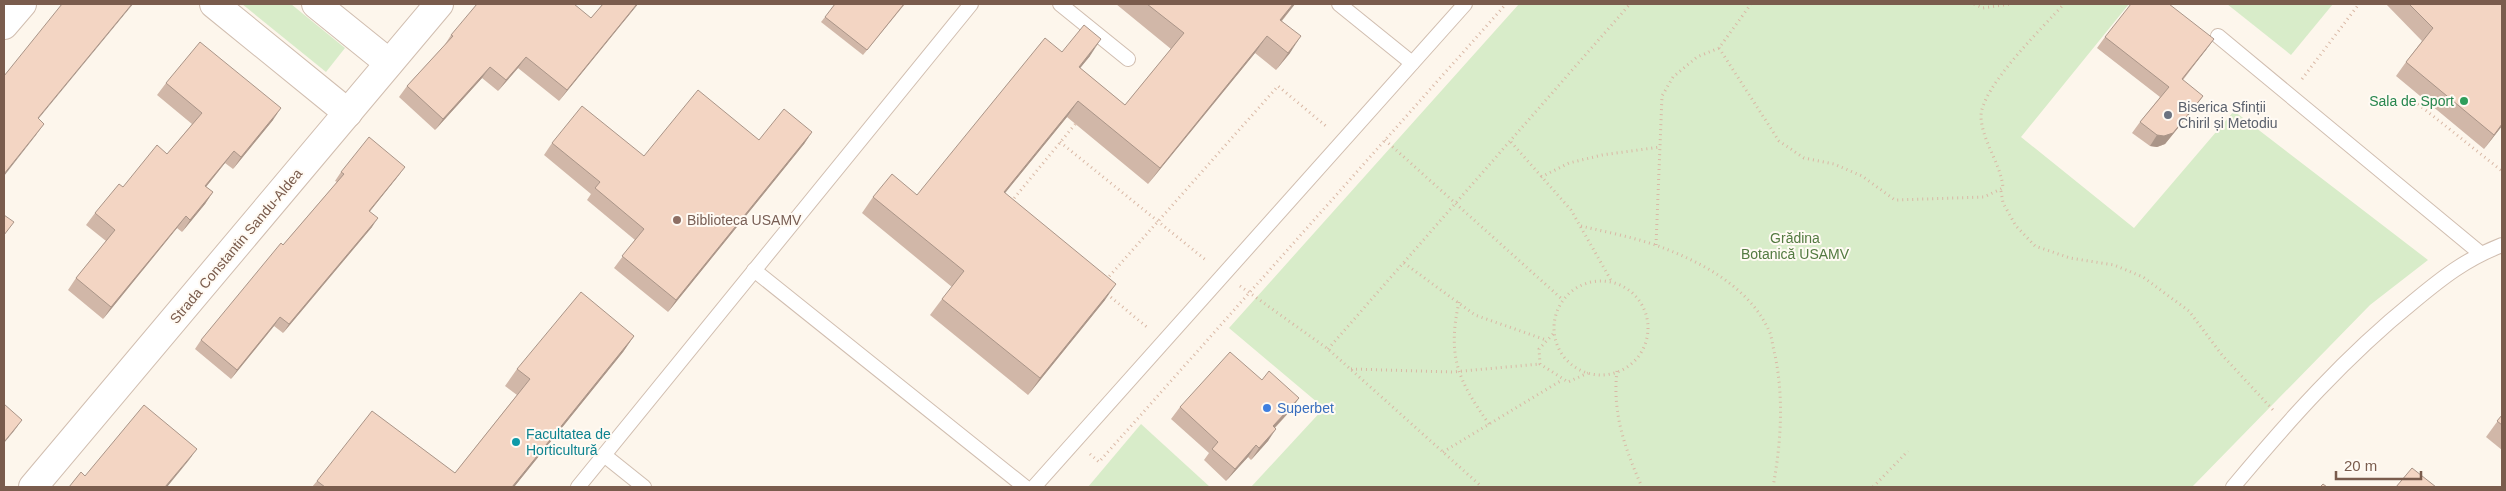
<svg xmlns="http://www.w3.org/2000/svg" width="2506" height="491" viewBox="0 0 2506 491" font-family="Helvetica,sans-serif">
<rect width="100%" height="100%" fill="#fdf6ec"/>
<g fill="#d8ecc9">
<path d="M242,4H291L345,48L326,72Z"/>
<path d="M1519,4H2129L2021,137L2134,228L2234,111L2428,260L2370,305L2192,487H1251L1324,408L1229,328Z"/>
<path d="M2227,4H2333L2291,55Z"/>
<path d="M1141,424L1210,487H1088Z"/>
</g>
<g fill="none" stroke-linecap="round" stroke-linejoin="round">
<defs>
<g id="service">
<path d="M1060,4L1128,59"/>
<path d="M1339,4L1412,63"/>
<path d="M2218,36L2480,253"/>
<path d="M754,270L1025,487"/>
<path d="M604,455L644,487"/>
<path d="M578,487L971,4"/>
<path d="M1034,487L1465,4"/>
<path d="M2233,487C2288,421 2346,356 2413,302C2443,277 2466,259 2502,245"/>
</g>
<g id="minor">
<path d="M214,4L348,113"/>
<path d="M316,4L389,63"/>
<path d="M4,25L22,4"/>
<path d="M33,487L439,4"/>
</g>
</defs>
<use href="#service" stroke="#d1beb0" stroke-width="16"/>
<use href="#minor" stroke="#d1beb0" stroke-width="30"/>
<g stroke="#d9b8a5" stroke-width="3" stroke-dasharray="1 4" stroke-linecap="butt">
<path d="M1974,4L1983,8L2010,4"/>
<path d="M1719,48L1779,141L1804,158L1834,164L1862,176L1895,200L1984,197L2003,188C2001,164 1983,143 1981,118C1979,89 2044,26 2064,4"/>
<path d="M2302,79L2359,4"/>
<path d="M2418,104L2502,171"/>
<path d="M1385,140L1563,300"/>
<path d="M1060,142L1207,261"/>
<path d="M1511,142L1571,210L1612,282"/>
<path d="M1541,177L1569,163L1602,155L1660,147"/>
<path d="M2001,191L2003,203L2016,226L2035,246L2070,258L2114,265L2143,277L2189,311L2222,355L2273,410"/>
<path d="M1011,202L1077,122"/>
<path d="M1581,226C1606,232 1633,237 1658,246C1702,262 1751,288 1770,333C1772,339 1773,348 1775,355C1784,399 1781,443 1773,487"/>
<path d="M1656,245L1662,96L1673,77L1697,57L1719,48L1751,4"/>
<path d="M1404,263L1475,315L1546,340"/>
<path d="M1106,280L1278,86L1327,127"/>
<circle cx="1601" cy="328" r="47"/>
<path d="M1240,286L1328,349L1482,487"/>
<path d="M1107,294L1148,328"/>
<path d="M1459,302C1447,357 1458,380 1489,424"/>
<path d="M1553,334L1539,349L1540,364L1568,382L1588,373"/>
<path d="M1328,349L1630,4"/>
<path d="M1351,369L1452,372L1540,364"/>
<path d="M1617,371C1612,413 1625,449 1642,487"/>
<path d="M1443,452L1562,380"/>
<path d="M1090,454L1099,462L1506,4"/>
<path d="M1873,487L1908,451"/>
</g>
<use href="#service" stroke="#fff" stroke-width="14"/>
<use href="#minor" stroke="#fff" stroke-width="28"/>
</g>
<g fill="#d1b7a8">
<path d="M603,4H638L559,101L518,68L498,91L482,78L435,130L399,97L407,86L444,46L451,35L591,18Z"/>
<path d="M905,4L863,55L821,22L825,17Z"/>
<path d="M1116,4H1295L1282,21L1290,53L1276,70L1255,53L1148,184L1067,117L1005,193L1105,300L1028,395L930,315L942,299L952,287L862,213L873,197L917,195L1062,52L1090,56L1080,68L1125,105L1171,49Z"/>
<path d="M2386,4H2502V126L2484,149L2396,76L2406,62L2422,41Z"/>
<path d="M2105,37L2214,39L2183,80L2195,107L2165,144L2157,147L2150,146L2132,133L2140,122L2160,97L2097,48Z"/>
<path d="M166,83L273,120L233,169L225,163L206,187L213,192L205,204L182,232L177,228L103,319L68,290L76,278L106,241L86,225L95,213L167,154L192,124L157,95Z"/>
<path d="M812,132L804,144L668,312L614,268L635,240L587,200L591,194L544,155L552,143L644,156Z"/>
<path d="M341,172L399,175L370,211L372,227L283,333L274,326L231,379L195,349L201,340L283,245L337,182L335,181Z"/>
<path d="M634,336L623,352L514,487H312L317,481L455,473L517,395L505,386L517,369Z"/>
<path d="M1180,407L1291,410L1275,428L1268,441L1251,460L1248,457L1226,481L1204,460L1209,453L1171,419Z"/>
<path d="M2502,415V450L2486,437Z"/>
</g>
<g fill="#aa9588">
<path d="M132,4H133L30,129L38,118Z"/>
<path d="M637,4H638L559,101L567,90Z"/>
<path d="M1293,4H1295L1269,36L1280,20Z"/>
<path d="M1267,36L1255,53L1148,184L1160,168Z"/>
<path d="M1301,36L1290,53L1276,70L1288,53Z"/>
<path d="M1101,39L1090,56L1067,84L1079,67Z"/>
<path d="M2214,39L2206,50L2174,90L2182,79Z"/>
<path d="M526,57L518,68L498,91L506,80Z"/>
<path d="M490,67L482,78L435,130L443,119Z"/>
<path d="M2203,96L2195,107L2165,144L2157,147L2150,146L2157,135Z"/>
<path d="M1078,101L1067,117L992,209L1004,192Z"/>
<path d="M281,108L273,120L233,169L241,157Z"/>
<path d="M44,124L36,135L4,176V174Z"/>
<path d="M2502,124V126L2484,149L2494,135Z"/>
<path d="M812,132L804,144L668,312L676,300Z"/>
<path d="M234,151L225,163L197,198L205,186Z"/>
<path d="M405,167L399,175L363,220L369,211Z"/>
<path d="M213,192L205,204L182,232L190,220Z"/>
<path d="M186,216L177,228L103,319L111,307Z"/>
<path d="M378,218L372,227L283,333L289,324Z"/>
<path d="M1116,284L1105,300L1028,395L1040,378Z"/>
<path d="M280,317L274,326L231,379L237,370Z"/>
<path d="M634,336L623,352L514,487H512Z"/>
<path d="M1299,398L1291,410L1265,438L1273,426Z"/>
<path d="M22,420L14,431L4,443V442Z"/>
<path d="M1276,429L1268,441L1251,460L1259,448Z"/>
<path d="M1256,445L1248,457L1226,481L1235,469Z"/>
<path d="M197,449L189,460L167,487H165Z"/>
</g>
<g fill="#f3d5c3" stroke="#aa9588">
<path d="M62,4H132L38,118L44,124L4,174V76Z"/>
<path d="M477,4H574L591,18L603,4H637L567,90L526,57L506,80L490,67L443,119L407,86L453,36L451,35Z"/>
<path d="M835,4H904L867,50L825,17Z"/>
<path d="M1147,4H1293L1280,20L1301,36L1288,53L1267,36L1160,168L1078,101L1004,192L1116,284L1040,378L942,299L964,271L873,197L892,174L917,195L1045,38L1062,52L1084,25L1101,39L1079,67L1125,105L1184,33Z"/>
<path d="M2131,4H2169L2214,39L2182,79L2203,96L2173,133L2164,136L2157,135L2140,122L2169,87L2105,37Z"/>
<path d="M2409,4H2502V124L2494,135L2406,62L2433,28Z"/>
<path d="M200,42L281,108L241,157L234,151L205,186L213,192L190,220L186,216L111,307L76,278L115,230L95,213L119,184L123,187L157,145L167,154L202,113L166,83Z"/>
<path d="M698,90L759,140L784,109L812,132L676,300L622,256L644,229L595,188L600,182L552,143L582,106L644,156Z"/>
<path d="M369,137L405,167L369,211L378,218L289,324L280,317L237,370L201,340L281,243L283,245L344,174L341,172Z"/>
<path d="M4,215L14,222L4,235Z"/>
<path d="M581,292L634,336L512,487H325L317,481L372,411L455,473L530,379L517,369Z"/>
<path d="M1230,352L1262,380L1269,371L1299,398L1273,426L1276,429L1259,448L1256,445L1235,469L1212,449L1218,442L1180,407Z"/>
<path d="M4,404L22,420L4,442Z"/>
<path d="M144,405L197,449L165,487H69L81,472L85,476Z"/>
<path d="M2502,415V425L2497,421Z"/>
<path d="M2412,468L2436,487H2396Z"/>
<path d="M2323,484L2327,487H2320Z"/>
</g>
<circle fill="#2e9e5b" stroke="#fffaf3" stroke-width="2" cx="2464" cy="101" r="5"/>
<circle fill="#6b7280" stroke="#fffaf3" stroke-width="2" cx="2168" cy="115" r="5"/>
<circle fill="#8d6e63" stroke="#fffaf3" stroke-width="2" cx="677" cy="220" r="5"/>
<circle fill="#3f7fe0" stroke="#fffaf3" stroke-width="2" cx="1267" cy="408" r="5"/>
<circle fill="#0f9aa8" stroke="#fffaf3" stroke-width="2" cx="516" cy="442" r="5"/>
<g text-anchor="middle" stroke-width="4" stroke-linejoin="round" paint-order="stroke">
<g font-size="14" fill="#27864d" stroke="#fffaf3" text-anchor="end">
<text x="2454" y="106">Sala de Sport</text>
</g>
<g font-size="14" fill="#5b616d" stroke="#fffaf3" text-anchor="start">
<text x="2178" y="112">Biserica Sfinții<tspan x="2178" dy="16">Chiril și Metodiu</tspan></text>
</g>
<g font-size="14" fill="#785e54" stroke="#fffaf3" text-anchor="start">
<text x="687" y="225">Biblioteca USAMV</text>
</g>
<g font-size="14" fill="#537a41" stroke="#fffaf3">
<text x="1795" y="243">Grădina<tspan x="1795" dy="16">Botanică USAMV</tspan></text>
</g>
<g font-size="14" fill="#7a5c4d" stroke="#fffaf3">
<text transform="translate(236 246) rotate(-50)" y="5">Strada Constantin Sandu-Aldea</text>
</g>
<g font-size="14" fill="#366cbe" stroke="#fffaf3" text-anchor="start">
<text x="1277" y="413">Superbet</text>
</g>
<g font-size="14" fill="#0d838f" stroke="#fffaf3" text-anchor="start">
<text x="526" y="439">Facultatea de<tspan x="526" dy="16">Horticultură</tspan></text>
</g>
</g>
<rect width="2506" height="491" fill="none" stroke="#7a5c4d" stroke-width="10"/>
<path d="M2336 471v8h85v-8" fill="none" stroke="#7a5c4d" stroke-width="2.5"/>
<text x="2344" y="471" font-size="15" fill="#7a5c4d" stroke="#fffaf3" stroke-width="4" paint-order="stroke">20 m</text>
</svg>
